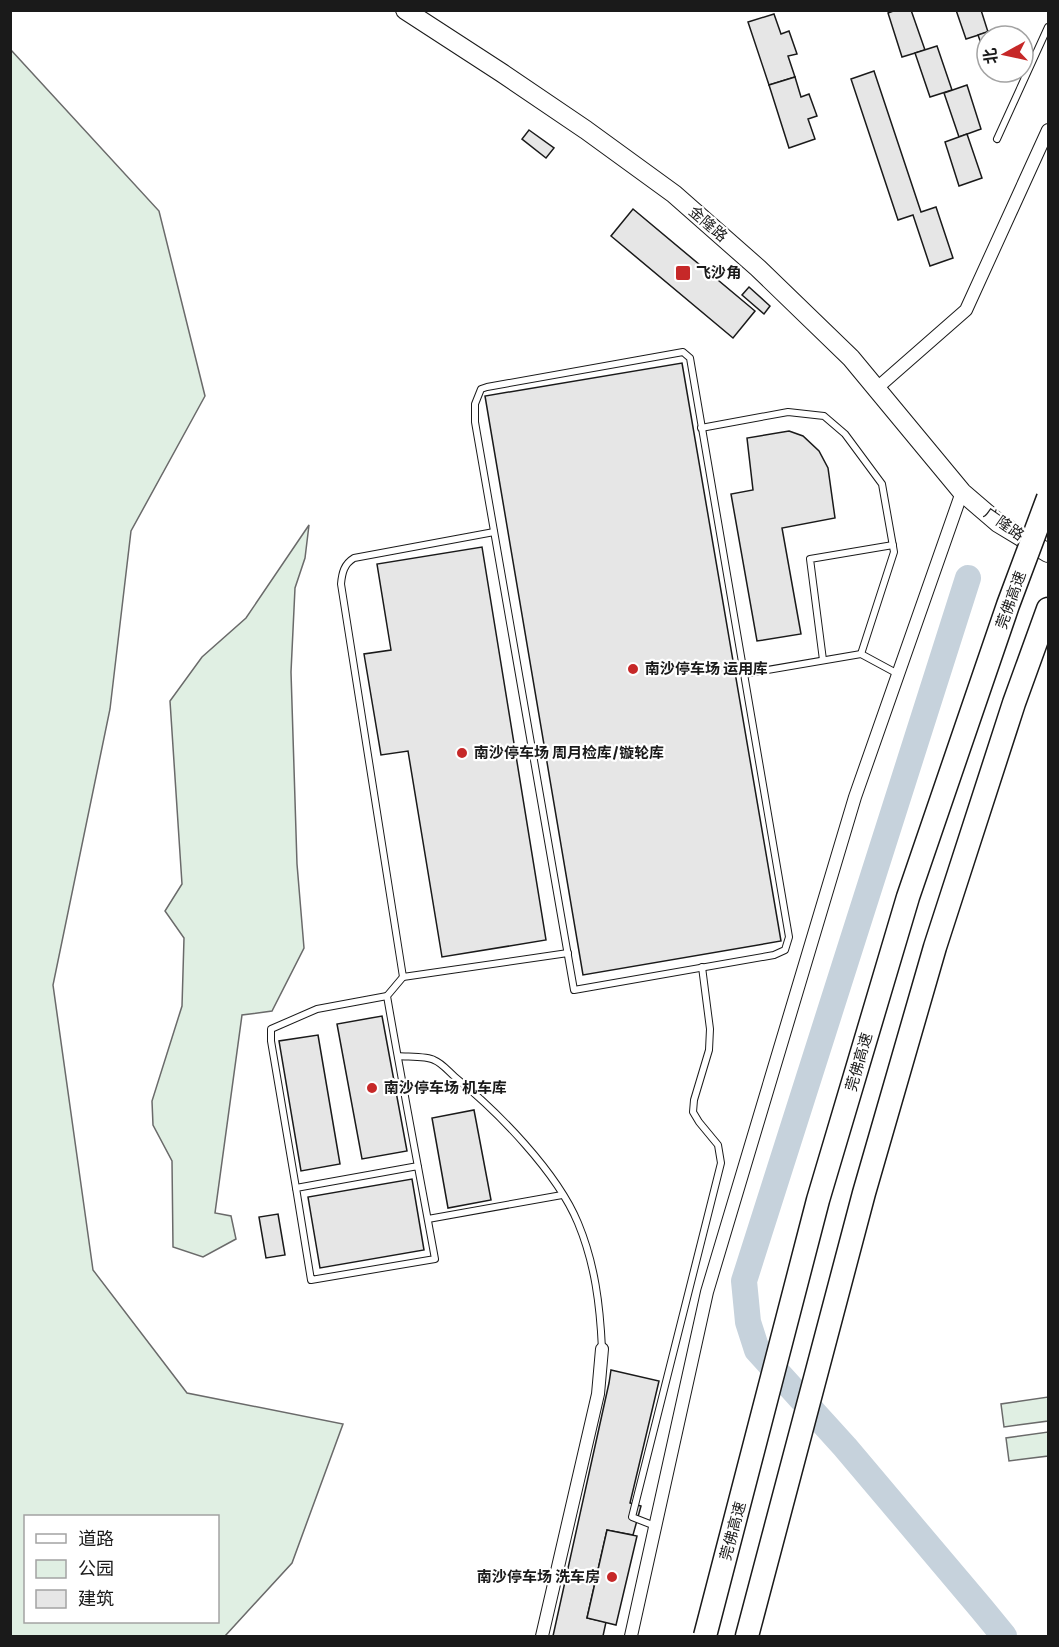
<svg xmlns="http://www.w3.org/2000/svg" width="1059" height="1647" viewBox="0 0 1059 1647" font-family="'Fira Sans Condensed','Noto Sans SC',sans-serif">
<rect width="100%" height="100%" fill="#fff"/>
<g fill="#e0efe3" stroke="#6a6a6a" stroke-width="1.5" fill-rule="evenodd">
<path d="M11,50L159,211L205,396L131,531L110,709L53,985L93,1270L187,1393L343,1424L292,1563L225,1636H11ZM26,1516H218V1622H26Z"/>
<path d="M309,525L305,558L295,588L291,672L297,864L304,948L272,1011L242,1015L215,1213L231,1216L236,1239L203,1257L173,1247L172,1161L153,1125L152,1101L182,1006L184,938L165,911L182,884L170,701L202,657L246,618Z"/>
<path d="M1048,1397V1421L1004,1427L1001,1404Z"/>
<path d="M1048,1432V1456L1009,1461L1006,1438Z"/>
</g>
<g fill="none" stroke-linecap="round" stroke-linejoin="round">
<path stroke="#c6d2dc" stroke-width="26" d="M968,578L744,1281L748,1322L757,1350L845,1447L981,1608L1004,1636"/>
</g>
<g fill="#e6e6e6" stroke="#1a1a1a" stroke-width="1.5">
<path d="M896,10H911L925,50L902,57L888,13Z"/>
<path d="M956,10H981L988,32L966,39Z"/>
<path d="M774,14L781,34L789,31L797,54L788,56L795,77L769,85L748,22Z"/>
<path d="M1001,27L1004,36H987V60L978,35Z"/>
<path d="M937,46L952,90L930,97L915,53Z"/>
<path d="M874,71L921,212L936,207L953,258L930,266L913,215L898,220L851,79Z"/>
<path d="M795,77L801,97L809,94L817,116L808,119L815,139L789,148L769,85Z"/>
<path d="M967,85L981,129L959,137L944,93Z"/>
<path d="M529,130L554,148L546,158L522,139Z"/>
<path d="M967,134L982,178L959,186L945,142Z"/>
<path d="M633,209L755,311L733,338L611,236Z"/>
<path d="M749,287L770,306L764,314L742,295Z"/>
<path d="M682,363L781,941L583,975L485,396Z"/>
<path d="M789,431L803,436L819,451L828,468L835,518L782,528L801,634L757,641L731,494L753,490L747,438Z"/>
<path d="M482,547L546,940L442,957L408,751L381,755L364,654L391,650L377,564Z"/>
<path d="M382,1016L407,1151L362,1159L337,1024Z"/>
<path d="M318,1035L340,1164L301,1171L279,1041Z"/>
<path d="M474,1110L491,1200L448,1208L432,1118Z"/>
<path d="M412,1179L424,1250L320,1268L308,1197Z"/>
<path d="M278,1214L285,1255L266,1258L259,1217Z"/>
<path d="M611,1370L659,1381L630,1503L641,1506L633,1535L607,1530L587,1618L606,1622L603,1636H553L609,1383Z"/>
<path d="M607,1530L637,1536L616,1625L587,1618Z"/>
</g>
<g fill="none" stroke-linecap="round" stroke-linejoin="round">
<defs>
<g id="service">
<path d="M997,139L1048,27"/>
<path d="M683,352L690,358L789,937L785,950L774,955L574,990L475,422V404L481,389L487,387Z"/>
<path d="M701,428L788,412L824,416L845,434L882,484L894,552L861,654"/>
<path d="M494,532L354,558C344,564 342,573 341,584L403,977L568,953"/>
<path d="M823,660L810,559L893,545"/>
<path d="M744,674L861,654L898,674"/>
<path d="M403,977L387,996C402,1083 419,1171 435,1259L311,1280L296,1188L418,1166"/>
<path d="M398,1056C407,1057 427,1056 434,1060C442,1063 449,1072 455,1077C498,1112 557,1172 578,1223C595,1264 600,1305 602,1349"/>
<path d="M296,1188L271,1041V1029L317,1009L387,996"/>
<path d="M428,1219L562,1195"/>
<path d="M655,1526L632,1517L721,1163L718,1145L699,1122L693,1112L694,1100L709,1050L710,1029L702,967"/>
</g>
<g id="minor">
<path d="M877,388L966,310L1048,130"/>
<path d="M542,1636L598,1394L602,1349"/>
<path d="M631,1636L707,1292L855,797L962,492"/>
</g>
<path id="secondary" d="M405,10L502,73L586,130L674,194L758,268L851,358L962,492L998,523L1048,553"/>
<path id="motorway" d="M747,1636L864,1193L935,947L1014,703L1048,609"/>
</defs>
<use href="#service" stroke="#1a1a1a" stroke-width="8"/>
<use href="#minor" stroke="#1a1a1a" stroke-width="14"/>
<use href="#secondary" stroke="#1a1a1a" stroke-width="20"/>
<use href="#motorway" stroke="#1a1a1a" stroke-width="25"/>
<use href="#service" stroke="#fff" stroke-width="6"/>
<use href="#minor" stroke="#fff" stroke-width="12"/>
<use href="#secondary" stroke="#fff" stroke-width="18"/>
<use href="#motorway" stroke="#fff" stroke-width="22"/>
<defs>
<path id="motorway-bridge" d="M705,1636L818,1200L908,897L1008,605L1048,498"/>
</defs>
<use href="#motorway-bridge" stroke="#1a1a1a" stroke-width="25" stroke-linecap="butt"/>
<use href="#motorway-bridge" stroke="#fff" stroke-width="22"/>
</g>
<g fill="#c62828" stroke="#fff" stroke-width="2">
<rect x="675" y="265" width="16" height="16" rx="3"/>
<circle cx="633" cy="669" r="6"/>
<circle cx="462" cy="753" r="6"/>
<circle cx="372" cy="1088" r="6"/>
<circle cx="612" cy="1577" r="6"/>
</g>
<g text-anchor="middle" stroke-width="4.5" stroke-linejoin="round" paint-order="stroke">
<g font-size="15" fill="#1a1a1a" stroke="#fff">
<text transform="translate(708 224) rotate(41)" y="5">金隆路</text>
<text transform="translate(1004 524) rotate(35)" y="5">广隆路</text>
<text transform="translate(1011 600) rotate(-70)" y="5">莞佛高速</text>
<text transform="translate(859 1062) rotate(-74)" y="5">莞佛高速</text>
<text transform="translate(733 1531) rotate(-75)" y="5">莞佛高速</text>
</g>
<g font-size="15" font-weight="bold" fill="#1a1a1a" stroke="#fff" text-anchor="start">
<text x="696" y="278">飞沙角</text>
<text x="645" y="674">南沙停车场 运用库</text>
<text x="474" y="758">南沙停车场 周月检库/镟轮库</text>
<text x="384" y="1093">南沙停车场 机车库</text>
<text x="600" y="1582" text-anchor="end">南沙停车场 洗车房</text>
</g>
</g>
<rect width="1059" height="1647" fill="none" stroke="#1a1a1a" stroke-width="24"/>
<rect x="24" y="1515" width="195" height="108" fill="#ffffff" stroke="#a3a3a3" stroke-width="1.5"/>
<rect x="36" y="1534" width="30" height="9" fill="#ffffff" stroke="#a3a3a3" stroke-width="1.5"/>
<text x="78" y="1545" font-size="18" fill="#1a1a1a">道路</text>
<rect x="36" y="1560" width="30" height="18" fill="#e0efe3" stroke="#a3a3a3" stroke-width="1.5"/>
<text x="78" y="1575" font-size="18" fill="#1a1a1a">公园</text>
<rect x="36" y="1590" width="30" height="18" fill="#e6e6e6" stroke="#a3a3a3" stroke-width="1.5"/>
<text x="78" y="1605" font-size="18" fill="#1a1a1a">建筑</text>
<g transform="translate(1005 54) rotate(262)"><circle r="28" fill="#ffffff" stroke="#a3a3a3" stroke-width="1.5"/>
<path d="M0-4.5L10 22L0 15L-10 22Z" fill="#c62828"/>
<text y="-9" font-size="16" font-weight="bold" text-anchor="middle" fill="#1a1a1a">北</text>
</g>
</svg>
